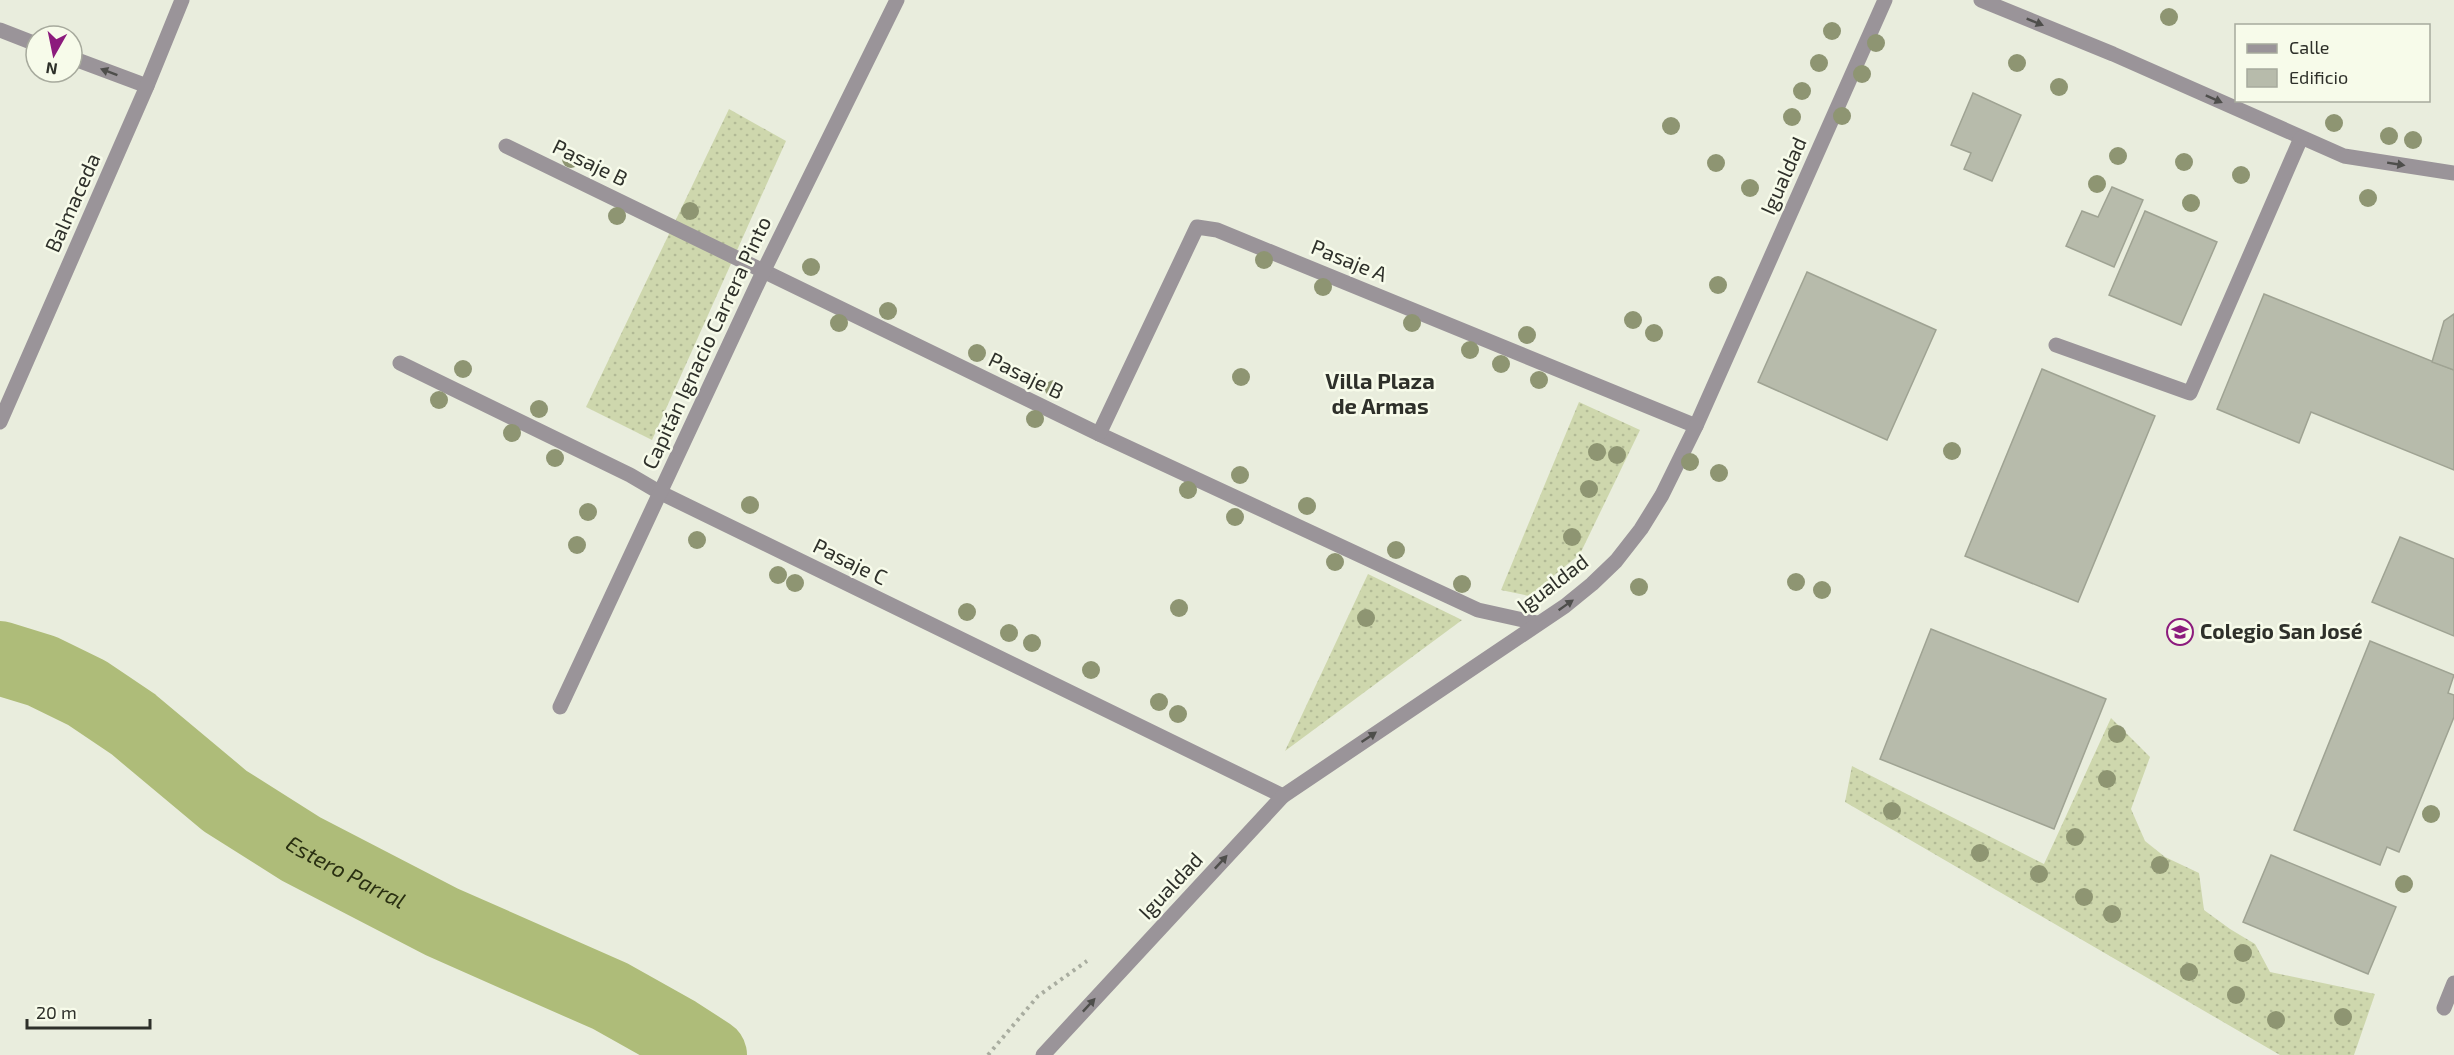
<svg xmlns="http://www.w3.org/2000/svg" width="2454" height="1055" viewBox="0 0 2454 1055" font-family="'Exo 2',sans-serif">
<defs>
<pattern id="grass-dots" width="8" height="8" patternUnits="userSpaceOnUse" patternTransform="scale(1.5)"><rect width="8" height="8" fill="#ced7ad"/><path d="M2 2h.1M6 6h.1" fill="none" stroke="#b1b995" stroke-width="1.8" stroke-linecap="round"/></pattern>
</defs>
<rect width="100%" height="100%" fill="#e9eddd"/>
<g fill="url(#grass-dots)">
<path d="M729,109L786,141L652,440L586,407Z"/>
<path d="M1579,402L1640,430L1580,554L1529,596L1501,590Z"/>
<path d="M1368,574L1462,620L1285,751Z"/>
<path d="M2111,718L2150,757L2131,809L2145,841L2165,857L2199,873L2204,910L2230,929L2255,944L2270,972L2375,994L2354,1055H2280L1845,802L1852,766L2044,864Z"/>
</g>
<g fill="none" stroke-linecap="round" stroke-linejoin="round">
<path stroke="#aebc79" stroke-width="74" id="s1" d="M0,658L42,671L87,693L133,724L225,801L301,849L442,922L610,996L676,1033L710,1055"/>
</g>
<g fill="#b7bbab" stroke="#9fa393" stroke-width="1.5">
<path d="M1973,93L2021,115L1992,181L1964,169L1971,153L1951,145Z"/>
<path d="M2112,187L2143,200L2114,267L2066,246L2082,211L2098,217Z"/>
<path d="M2145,211L2217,242L2181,325L2109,295Z"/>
<path d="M1807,272L1936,330L1887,440L1758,382Z"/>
<path d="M2264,294L2454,370V470L2311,412L2299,443L2217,409Z"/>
<path d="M2454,314V370L2432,362L2444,321Z"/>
<path d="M2042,369L2155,416L2078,602L1965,556Z"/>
<path d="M2400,537L2454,559V636L2372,602Z"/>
<path d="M1931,629L2106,699L2054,829L1880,759Z"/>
<path d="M2370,641L2454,675L2448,693L2454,695V717L2399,852L2387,847L2380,865L2294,830Z"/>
<path d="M2271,855L2396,907L2368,974L2243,922Z"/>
</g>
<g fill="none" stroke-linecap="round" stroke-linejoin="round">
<path stroke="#a9ada0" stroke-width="4" stroke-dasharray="3 4.5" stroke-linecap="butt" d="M988,1055L1038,996L1087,961"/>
<g stroke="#9a9499" stroke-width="15">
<path d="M1981,0L2113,54L2344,156L2454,173"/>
<path d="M0,30L36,44"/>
<path d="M72,58L147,86"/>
<path d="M506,146L1099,434L1478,610L1537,623"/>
<path d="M2056,345L2190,393L2301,138"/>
<path d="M400,363L630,475L659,492L1283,796"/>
<path d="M0,422L147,86L182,0"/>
<path d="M1099,434L1197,227L1217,230L1696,426"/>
<path d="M560,707L763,272L897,0"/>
<path d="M2444,1008L2454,983"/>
<path d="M1043,1055L1283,796L1565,606L1592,584L1616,561L1641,529L1662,495L1696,426L1885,0"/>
</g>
</g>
<g fill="#8e9572">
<circle cx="2169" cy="17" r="9"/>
<circle cx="1832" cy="31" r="9"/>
<circle cx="1876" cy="43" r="9"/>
<circle cx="1819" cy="63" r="9"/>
<circle cx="2017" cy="63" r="9"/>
<circle cx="1862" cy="74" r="9"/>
<circle cx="2059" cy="87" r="9"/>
<circle cx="1802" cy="91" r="9"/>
<circle cx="1842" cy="116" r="9"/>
<circle cx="1792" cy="117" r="9"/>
<circle cx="2334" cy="123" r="9"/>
<circle cx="1671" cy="126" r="9"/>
<circle cx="2389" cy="136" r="9"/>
<circle cx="2413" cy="140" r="9"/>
<circle cx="2118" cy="156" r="9"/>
<circle cx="571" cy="159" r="9"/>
<circle cx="2184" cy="162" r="9"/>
<circle cx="1716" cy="163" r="9"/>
<circle cx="2241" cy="175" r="9"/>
<circle cx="2097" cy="184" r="9"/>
<circle cx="1750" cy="188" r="9"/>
<circle cx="2368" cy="198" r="9"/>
<circle cx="2191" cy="203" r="9"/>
<circle cx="690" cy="211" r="9"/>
<circle cx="617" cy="216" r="9"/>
<circle cx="1264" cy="260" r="9"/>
<circle cx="811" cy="267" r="9"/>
<circle cx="1718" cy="285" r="9"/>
<circle cx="1323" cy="287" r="9"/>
<circle cx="888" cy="311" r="9"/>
<circle cx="1633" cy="320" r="9"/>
<circle cx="839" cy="323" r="9"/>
<circle cx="1412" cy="323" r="9"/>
<circle cx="1654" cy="333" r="9"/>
<circle cx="1527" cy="335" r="9"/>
<circle cx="1470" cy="350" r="9"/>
<circle cx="977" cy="353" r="9"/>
<circle cx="1501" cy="364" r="9"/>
<circle cx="463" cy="369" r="9"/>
<circle cx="1241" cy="377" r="9"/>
<circle cx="1539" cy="380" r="9"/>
<circle cx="1054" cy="389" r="9"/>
<circle cx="439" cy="400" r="9"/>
<circle cx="539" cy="409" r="9"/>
<circle cx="1035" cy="419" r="9"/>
<circle cx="512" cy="433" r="9"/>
<circle cx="1952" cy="451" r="9"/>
<circle cx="1597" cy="452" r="9"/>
<circle cx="1617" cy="455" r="9"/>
<circle cx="555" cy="458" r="9"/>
<circle cx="1690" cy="462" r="9"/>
<circle cx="1719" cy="473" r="9"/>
<circle cx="1240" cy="475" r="9"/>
<circle cx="1589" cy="489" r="9"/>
<circle cx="1188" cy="490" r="9"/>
<circle cx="750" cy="505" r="9"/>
<circle cx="1307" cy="506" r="9"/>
<circle cx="588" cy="512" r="9"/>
<circle cx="1235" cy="517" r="9"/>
<circle cx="1572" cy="537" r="9"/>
<circle cx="697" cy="540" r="9"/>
<circle cx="577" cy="545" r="9"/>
<circle cx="1396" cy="550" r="9"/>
<circle cx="1335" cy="562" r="9"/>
<circle cx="778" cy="575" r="9"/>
<circle cx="1796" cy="582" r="9"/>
<circle cx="795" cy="583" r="9"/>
<circle cx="1462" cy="584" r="9"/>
<circle cx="1639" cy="587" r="9"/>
<circle cx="1822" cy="590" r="9"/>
<circle cx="1179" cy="608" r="9"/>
<circle cx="967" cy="612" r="9"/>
<circle cx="1366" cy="618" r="9"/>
<circle cx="1009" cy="633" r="9"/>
<circle cx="1032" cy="643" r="9"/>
<circle cx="1091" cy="670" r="9"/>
<circle cx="1159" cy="702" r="9"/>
<circle cx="1178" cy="714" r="9"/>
<circle cx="2117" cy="734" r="9"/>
<circle cx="2107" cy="779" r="9"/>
<circle cx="1892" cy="811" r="9"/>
<circle cx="2431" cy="814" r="9"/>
<circle cx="2075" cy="837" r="9"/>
<circle cx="1980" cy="853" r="9"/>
<circle cx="2160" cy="865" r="9"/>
<circle cx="2039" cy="874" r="9"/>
<circle cx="2404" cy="884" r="9"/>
<circle cx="2084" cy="897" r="9"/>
<circle cx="2112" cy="914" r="9"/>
<circle cx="2243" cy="953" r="9"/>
<circle cx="2189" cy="972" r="9"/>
<circle cx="2236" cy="995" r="9"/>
<circle cx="2343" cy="1017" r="9"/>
<circle cx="2276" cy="1020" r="9"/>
</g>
<defs><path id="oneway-solid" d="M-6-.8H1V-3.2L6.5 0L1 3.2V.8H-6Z" transform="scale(1.5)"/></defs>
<g fill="#4e4e4b">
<use href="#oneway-solid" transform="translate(2035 22) rotate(22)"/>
<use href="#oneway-solid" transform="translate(109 72) rotate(-159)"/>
<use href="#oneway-solid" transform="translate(2214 99) rotate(24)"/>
<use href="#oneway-solid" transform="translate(2396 164) rotate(9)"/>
<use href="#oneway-solid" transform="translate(1566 605) rotate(-35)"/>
<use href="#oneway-solid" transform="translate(1369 737) rotate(-34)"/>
<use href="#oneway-solid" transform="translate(1221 862) rotate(-47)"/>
<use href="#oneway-solid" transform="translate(1089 1005) rotate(-47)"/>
</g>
<defs>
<symbol id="school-ring" viewBox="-11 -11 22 22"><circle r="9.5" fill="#f7fbea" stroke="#8c1b7d" stroke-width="1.5"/><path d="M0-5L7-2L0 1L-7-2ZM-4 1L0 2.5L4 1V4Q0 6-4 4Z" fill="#8c1b7d"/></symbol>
</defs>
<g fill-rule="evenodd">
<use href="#school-ring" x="2165" y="617" width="30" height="30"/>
</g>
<g text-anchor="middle" stroke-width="5" stroke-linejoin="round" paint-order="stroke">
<g font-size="21" fill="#2e302a" stroke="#f7fbea">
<text transform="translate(590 163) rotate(26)" y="7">Pasaje B</text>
<text transform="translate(1784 176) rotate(-66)" y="7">Igualdad</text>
<text transform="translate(73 203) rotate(-66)" y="7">Balmaceda</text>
<text transform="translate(1349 261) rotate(22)" y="7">Pasaje A</text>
<text transform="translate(707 343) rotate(-65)" y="7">Capitán Ignacio Carrera Pinto</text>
<text transform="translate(1026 376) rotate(26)" y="7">Pasaje B</text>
<text transform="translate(850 562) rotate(26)" y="7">Pasaje C</text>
<text transform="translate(1553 584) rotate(-37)" y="7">Igualdad</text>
<text transform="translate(1171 886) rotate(-47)" y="7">Igualdad</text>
</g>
<g font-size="21" font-weight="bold" fill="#2e302a" stroke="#f7fbea" text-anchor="start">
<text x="2200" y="639">Colegio San José</text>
</g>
<g font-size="22" font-weight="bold" fill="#2e302a" stroke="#f7fbea">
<text x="1380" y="389">Villa Plaza<tspan x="1380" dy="25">de Armas</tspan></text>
</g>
<g font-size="22" font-style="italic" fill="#292f11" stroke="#f7fbea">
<text dy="8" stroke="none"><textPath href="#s1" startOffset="410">Estero Parral</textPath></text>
</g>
</g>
<rect x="2235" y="24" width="195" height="78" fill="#f7fbea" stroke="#a7aa9d" stroke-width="1.5"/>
<rect x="2247" y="44" width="30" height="9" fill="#9a9499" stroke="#a7aa9d" stroke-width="1.5"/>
<text x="2289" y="54" font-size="18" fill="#2e302a">Calle</text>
<rect x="2247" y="69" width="30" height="18" fill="#b7bbab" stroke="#a7aa9d" stroke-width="1.5"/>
<text x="2289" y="84" font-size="18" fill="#2e302a">Edificio</text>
<g transform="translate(54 54) rotate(189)"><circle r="28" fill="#f7fbea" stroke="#a7aa9d" stroke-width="1.5"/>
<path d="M0-4.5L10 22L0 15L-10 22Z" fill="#8c1b7d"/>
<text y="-9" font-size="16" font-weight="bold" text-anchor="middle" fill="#2e302a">N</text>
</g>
<path d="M27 1019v9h123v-9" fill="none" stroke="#2e302a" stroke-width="3"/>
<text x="36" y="1019" font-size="18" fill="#2e302a" stroke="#f7fbea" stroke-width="4.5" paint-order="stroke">20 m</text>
</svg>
